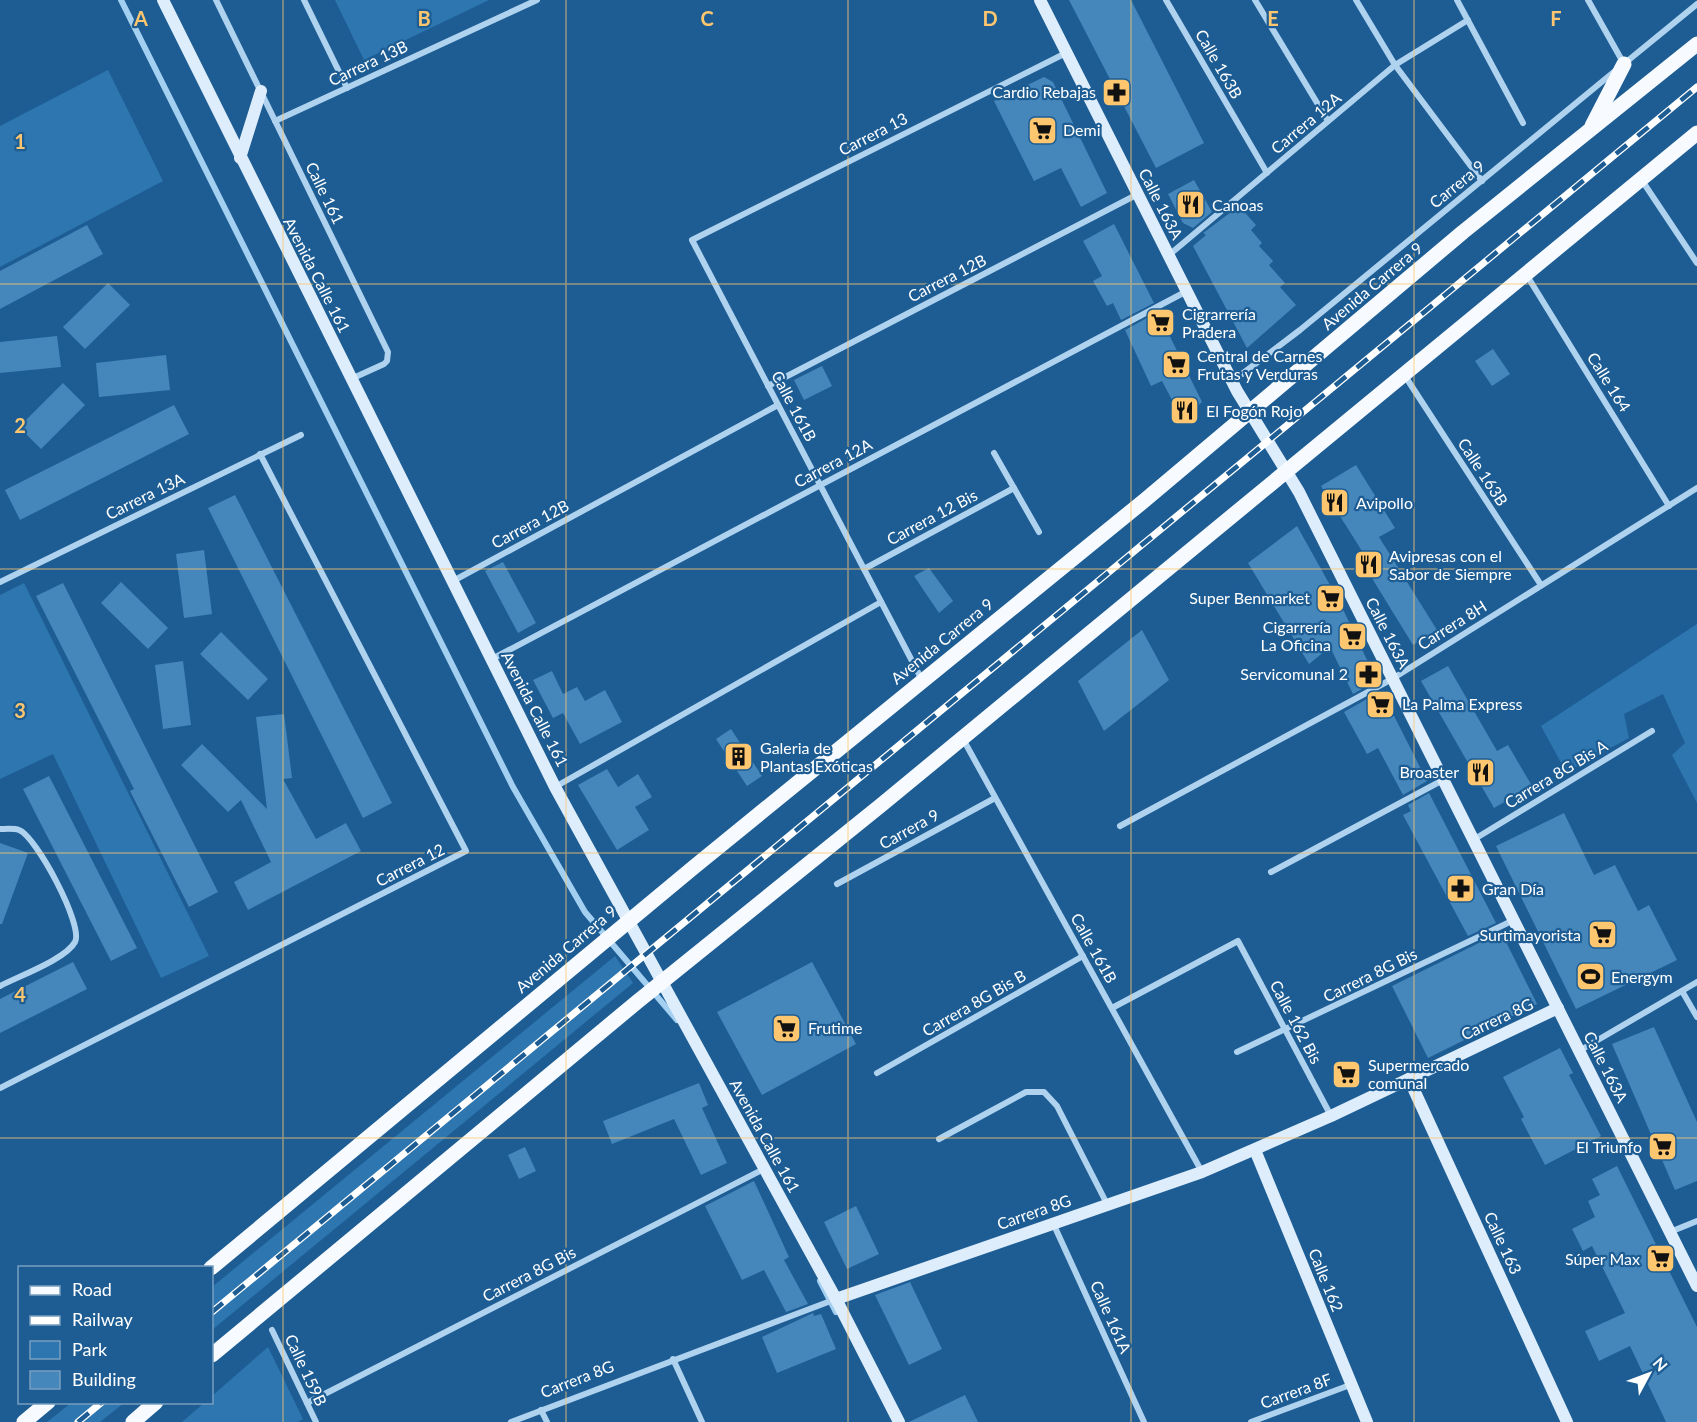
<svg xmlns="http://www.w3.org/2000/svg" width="1697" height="1422" viewBox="0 0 1697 1422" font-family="Lato,sans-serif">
<rect width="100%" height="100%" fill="#1d5d94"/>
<g fill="#2d76b0">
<path d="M335,0H489L364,60Z"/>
<path d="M108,70L163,181L0,267V126Z"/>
<path d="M24,583L209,956L161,978L53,754L0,779V595Z"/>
<path d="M1697,624V803L1672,755L1685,743L1663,694L1624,714L1629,738L1566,772L1541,726Z"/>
<path d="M615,956L633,983L212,1330V1287Z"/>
<path d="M268,1347L303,1419L298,1422H182L204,1403L212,1402V1396Z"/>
<path d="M71,1403V1402L124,1403L100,1422H47Z"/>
</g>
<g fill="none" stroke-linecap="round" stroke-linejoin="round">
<g stroke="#a3cff0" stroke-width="6">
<path d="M121,0L513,787L585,912L677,1020"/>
<path d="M820,1281L836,1312"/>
</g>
</g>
<g fill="#4586bb">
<path d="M1069,0H1131L1204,143L1156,168Z"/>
<path d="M1044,77L1053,82L1107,193L1081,207L1061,168L1034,181L994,101Z"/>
<path d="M1194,180L1212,212L1193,228L1183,223L1168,194Z"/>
<path d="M1239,206L1256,225L1251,230L1262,243L1259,246L1273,261L1269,265L1285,283L1280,287L1296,305L1247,348L1193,246L1206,235L1203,233Z"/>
<path d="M1114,224L1154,303L1121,320L1113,303L1107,306L1093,281L1102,276L1083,241Z"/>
<path d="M87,225L103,254L0,309V271Z"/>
<path d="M108,283L130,305L85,349L63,327Z"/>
<path d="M1158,312L1202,402L1182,419L1162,381L1151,386L1125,330Z"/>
<path d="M57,336L61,367L0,373V342Z"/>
<path d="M1493,349L1510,374L1492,386L1475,361Z"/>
<path d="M166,355L170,390L99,397L96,363Z"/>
<path d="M822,366L832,386L804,400L794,380Z"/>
<path d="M63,383L85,405L41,449L19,427Z"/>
<path d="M174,405L189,434L20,520L5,490Z"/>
<path d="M1356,465L1395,528L1379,537L1437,630L1413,645L1362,562L1367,559L1321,486Z"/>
<path d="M235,495L392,803L363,818L208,508Z"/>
<path d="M1297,526L1340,603L1376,679L1359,687L1362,689L1353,694L1330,647L1309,664L1248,563Z"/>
<path d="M204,550L212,614L184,618L176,554Z"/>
<path d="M503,562L536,623L518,633L485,571Z"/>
<path d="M929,568L953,601L939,613L914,576Z"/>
<path d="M121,582L168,628L148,649L101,603Z"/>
<path d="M63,583L218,892L189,907L130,791L134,789L36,596Z"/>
<path d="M1142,630L1169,680L1104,731L1078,681Z"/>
<path d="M221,632L268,679L248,700L200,654Z"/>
<path d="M183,661L191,725L163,729L155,665Z"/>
<path d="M1448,666L1497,751L1508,745L1532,786L1494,808L1421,681Z"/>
<path d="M552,671L563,694L577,687L585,701L605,690L622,722L580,744L563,713L553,718L533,680Z"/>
<path d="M1374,695L1386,700L1427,781L1403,795L1378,748L1367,754L1344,712Z"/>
<path d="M284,714L292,778L283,779L316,839L346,823L361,851L248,910L234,882L271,862L241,800L228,812L181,765L202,744L267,809L256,717Z"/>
<path d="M731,729L762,776L747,786L716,739Z"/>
<path d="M607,769L618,787L638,774L652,797L635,807L649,830L617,850L578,785Z"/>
<path d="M49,776L137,948L111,961L23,789Z"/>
<path d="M1429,793L1496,923L1468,936L1403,815L1411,811L1408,805Z"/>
<path d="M1564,813L1594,875L1615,865L1638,911L1649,905L1677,960L1576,1009L1496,846Z"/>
<path d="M0,843L28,853L2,924H0Z"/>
<path d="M1501,932L1537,1004L1428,1058L1392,986Z"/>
<path d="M73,962L87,989L0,1033V999Z"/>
<path d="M812,962L856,1044L762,1095L717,1012Z"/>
<path d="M1654,1027L1697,1122V1181L1675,1190L1612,1044Z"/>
<path d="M1560,1048L1573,1073L1569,1075L1601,1136L1545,1165L1521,1119L1524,1117L1503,1077Z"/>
<path d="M699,1083L708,1105L702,1108L727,1163L701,1175L674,1119L612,1144L603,1121Z"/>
<path d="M525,1147L536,1171L519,1179L508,1155Z"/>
<path d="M1617,1166L1697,1327V1422H1666L1630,1346L1599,1361L1585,1331L1625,1313L1592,1246L1583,1251L1572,1229L1595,1217L1588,1201L1600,1195L1592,1179Z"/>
<path d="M754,1181L789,1257L784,1260L808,1304L786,1312L764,1270L742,1280L705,1206Z"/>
<path d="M856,1206L879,1254L847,1269L824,1222Z"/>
<path d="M910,1282L942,1349L909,1365L875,1295Z"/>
<path d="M813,1313L814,1316L821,1314L836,1349L777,1373L762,1337Z"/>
<path d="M965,1395L978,1422H909Z"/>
</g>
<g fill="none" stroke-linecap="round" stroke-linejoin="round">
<g stroke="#afd2ef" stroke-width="6">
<path d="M216,0L388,352L387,361L384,364L351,379"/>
<path d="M304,0L347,88"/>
<path d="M1166,0L1267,173"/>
<path d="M1255,0L1328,121"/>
<path d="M1356,0L1395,65L1482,181"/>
<path d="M1457,0L1523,123"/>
<path d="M1588,0L1624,64"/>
<path d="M1625,63L1697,4"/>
<path d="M275,121L537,0"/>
<path d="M1641,179L1697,263"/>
<path d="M1169,255L1395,65L1468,20"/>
<path d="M1526,274L1669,506"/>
<path d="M1229,374H1242L1300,330L1615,71"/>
<path d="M1405,376L1541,585"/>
<path d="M768,386L1138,194"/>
<path d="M994,453L1039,532"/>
<path d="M864,569L1014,488"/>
<path d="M453,581L778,405"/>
<path d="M0,582L301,435"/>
<path d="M492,659L1187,291"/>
<path d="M922,680L692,240L1066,53"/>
<path d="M963,739L1202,1172"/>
<path d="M555,787L881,602"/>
<path d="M1120,826L1392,679L1697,488"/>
<path d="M0,829C5,829 14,828 19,830C36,836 84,926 75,942C66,959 19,976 0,986"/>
<path d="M1473,840L1652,731"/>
<path d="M1271,872L1443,780"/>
<path d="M837,884L995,798"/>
<path d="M1682,991L1697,1017"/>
<path d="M1112,1008L1238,941L1331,1116"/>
<path d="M1579,1051L1697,982"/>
<path d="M1237,1052L1514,920"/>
<path d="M877,1073L1083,956"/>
<path d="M0,1088L466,851L260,454"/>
<path d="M939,1139L1026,1092H1044L1057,1106L1107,1204"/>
<path d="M1053,1223L1144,1422"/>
<path d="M1670,1232L1697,1221"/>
<path d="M272,1330L316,1422"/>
<path d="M673,1359L702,1422"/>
<path d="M307,1403L764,1169"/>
<path d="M541,1410L547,1422"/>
<path d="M511,1422L836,1299"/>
<path d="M1251,1422L1350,1385"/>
</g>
<g stroke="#ddedfb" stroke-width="12">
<path d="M163,0L555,787L836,1299L899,1422"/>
<path d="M1040,0L1237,391L1299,492L1697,1286"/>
<path d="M240,158L261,91"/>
<path d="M1409,1079L1567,1422"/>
<path d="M1255,1150L1367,1422"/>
<path d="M836,1299L1202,1172L1331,1116L1558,1008"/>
</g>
<g stroke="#f7fbff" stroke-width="15">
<path d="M1592,126L1624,64"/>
<path d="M211,1268L694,867L1145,500L1463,232L1697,44"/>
<path d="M212,1355L637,1002L880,806L1697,133"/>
<path d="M24,1422L48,1402"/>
<path d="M133,1422L156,1402"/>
</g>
<defs>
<g id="rail">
<path d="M212,1312L1697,87"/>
<path d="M78,1422L102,1402"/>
</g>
</defs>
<use href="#rail" stroke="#fff" stroke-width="7"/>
<use href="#rail" stroke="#1d5d94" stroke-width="4.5" stroke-dasharray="14" stroke-linecap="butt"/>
</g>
<path fill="none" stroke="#fec66e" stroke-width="1.5" stroke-opacity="0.55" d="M283,0V1422M566,0V1422M848,0V1422M1131,0V1422M1414,0V1422M0,284H1697M0,569H1697M0,853H1697M0,1138H1697"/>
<defs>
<symbol id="pharmacy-square" viewBox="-11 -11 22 22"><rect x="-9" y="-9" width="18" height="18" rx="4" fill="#fec66e" stroke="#1d5d94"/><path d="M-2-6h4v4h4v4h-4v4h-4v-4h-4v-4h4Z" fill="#111"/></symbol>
<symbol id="supermarket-square" viewBox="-11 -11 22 22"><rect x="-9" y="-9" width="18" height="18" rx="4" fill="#fec66e" stroke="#1d5d94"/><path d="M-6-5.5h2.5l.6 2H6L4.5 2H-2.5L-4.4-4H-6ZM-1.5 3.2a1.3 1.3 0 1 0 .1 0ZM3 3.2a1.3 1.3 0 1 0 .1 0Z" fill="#111"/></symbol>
<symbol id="restaurant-square" viewBox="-11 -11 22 22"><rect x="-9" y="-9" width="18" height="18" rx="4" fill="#fec66e" stroke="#1d5d94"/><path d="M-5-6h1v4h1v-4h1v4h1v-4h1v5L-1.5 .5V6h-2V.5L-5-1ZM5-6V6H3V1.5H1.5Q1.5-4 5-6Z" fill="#111"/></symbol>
<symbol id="building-square" viewBox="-11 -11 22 22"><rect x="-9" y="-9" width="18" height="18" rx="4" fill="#fec66e" stroke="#1d5d94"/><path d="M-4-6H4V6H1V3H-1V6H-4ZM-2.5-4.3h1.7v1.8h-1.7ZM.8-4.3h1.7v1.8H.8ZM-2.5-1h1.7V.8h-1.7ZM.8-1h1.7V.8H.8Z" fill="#111"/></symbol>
<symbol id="stadium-square" viewBox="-11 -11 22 22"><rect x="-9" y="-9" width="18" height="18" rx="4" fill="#fec66e" stroke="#1d5d94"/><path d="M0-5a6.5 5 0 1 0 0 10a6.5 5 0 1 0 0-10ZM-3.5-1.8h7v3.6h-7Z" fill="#111"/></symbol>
</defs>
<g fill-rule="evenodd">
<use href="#pharmacy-square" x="1100" y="76" width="33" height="33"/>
<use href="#supermarket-square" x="1026" y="114" width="33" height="33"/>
<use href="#restaurant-square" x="1174" y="188" width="33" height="33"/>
<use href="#supermarket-square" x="1144" y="306" width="33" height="33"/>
<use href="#supermarket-square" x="1160" y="348" width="33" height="33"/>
<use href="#restaurant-square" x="1168" y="394" width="33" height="33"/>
<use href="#restaurant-square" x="1318" y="486" width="33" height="33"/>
<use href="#restaurant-square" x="1352" y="548" width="33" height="33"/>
<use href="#supermarket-square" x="1314" y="582" width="33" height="33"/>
<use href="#supermarket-square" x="1336" y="620" width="33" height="33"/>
<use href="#pharmacy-square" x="1352" y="658" width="33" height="33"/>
<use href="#supermarket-square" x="1364" y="688" width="33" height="33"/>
<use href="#building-square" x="722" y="740" width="33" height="33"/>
<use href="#restaurant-square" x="1464" y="756" width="33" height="33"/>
<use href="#pharmacy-square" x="1444" y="872" width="33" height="33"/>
<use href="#supermarket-square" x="1586" y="918" width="33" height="33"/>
<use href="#stadium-square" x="1574" y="960" width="33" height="33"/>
<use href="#supermarket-square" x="770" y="1012" width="33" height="33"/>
<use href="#supermarket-square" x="1330" y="1058" width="33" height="33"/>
<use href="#supermarket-square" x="1646" y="1130" width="33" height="33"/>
<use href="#supermarket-square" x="1644" y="1242" width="33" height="33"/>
</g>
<g text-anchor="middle" stroke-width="4.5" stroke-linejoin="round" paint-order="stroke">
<g font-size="16" fill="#fff" stroke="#1d5d94">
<text transform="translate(368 63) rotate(-25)" y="6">Carrera 13B</text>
<text transform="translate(1219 64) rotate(60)" y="6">Calle 163B</text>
<text transform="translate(1306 123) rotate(-40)" y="6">Carrera 12A</text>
<text transform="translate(873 134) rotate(-27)" y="6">Carrera 13</text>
<text transform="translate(1457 184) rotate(-39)" y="6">Carrera 9</text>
<text transform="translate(325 193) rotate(64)" y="6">Calle 161</text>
<text transform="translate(1161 204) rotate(63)" y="6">Calle 163A</text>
<text transform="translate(317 275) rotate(63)" y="6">Avenida Calle 161</text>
<text transform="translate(947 278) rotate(-27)" y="6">Carrera 12B</text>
<text transform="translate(1372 286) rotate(-40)" y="6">Avenida Carrera 9</text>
<text transform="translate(1609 382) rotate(58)" y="6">Calle 164</text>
<text transform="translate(794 406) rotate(62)" y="6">Calle 161B</text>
<text transform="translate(833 463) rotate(-28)" y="6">Carrera 12A</text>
<text transform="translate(1483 472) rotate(57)" y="6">Calle 163B</text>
<text transform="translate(145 496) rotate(-26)" y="6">Carrera 13A</text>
<text transform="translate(932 517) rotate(-28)" y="6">Carrera 12 Bis</text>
<text transform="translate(530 524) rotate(-28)" y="6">Carrera 12B</text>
<text transform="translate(1452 625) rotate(-32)" y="6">Carrera 8H</text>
<text transform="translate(1388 633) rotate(63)" y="6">Calle 163A</text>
<text transform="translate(942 641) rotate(-39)" y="6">Avenida Carrera 9</text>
<text transform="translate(535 709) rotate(63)" y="6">Avenida Calle 161</text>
<text transform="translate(1556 774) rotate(-31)" y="6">Carrera 8G Bis A</text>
<text transform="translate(909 829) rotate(-29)" y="6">Carrera 9</text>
<text transform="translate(410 865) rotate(-27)" y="6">Carrera 12</text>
<text transform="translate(1094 948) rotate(61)" y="6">Calle 161B</text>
<text transform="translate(566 949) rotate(-40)" y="6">Avenida Carrera 9</text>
<text transform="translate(1370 975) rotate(-26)" y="6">Carrera 8G Bis</text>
<text transform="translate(974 1003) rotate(-30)" y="6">Carrera 8G Bis B</text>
<text transform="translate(1497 1019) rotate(-25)" y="6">Carrera 8G</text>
<text transform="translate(1296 1022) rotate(62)" y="6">Calle 162 Bis</text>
<text transform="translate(1606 1067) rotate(63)" y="6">Calle 163A</text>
<text transform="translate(765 1136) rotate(61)" y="6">Avenida Calle 161</text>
<text transform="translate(1034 1212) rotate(-19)" y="6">Carrera 8G</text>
<text transform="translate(1503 1243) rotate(65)" y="6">Calle 163</text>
<text transform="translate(529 1274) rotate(-27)" y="6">Carrera 8G Bis</text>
<text transform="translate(1326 1280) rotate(68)" y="6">Calle 162</text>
<text transform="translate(1111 1317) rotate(66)" y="6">Calle 161A</text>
<text transform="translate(306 1370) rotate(65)" y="6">Calle 159B</text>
<text transform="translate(577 1379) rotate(-21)" y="6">Carrera 8G</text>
<text transform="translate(1296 1391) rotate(-20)" y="6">Carrera 8F</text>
</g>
<g font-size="16" fill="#fff" stroke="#1d5d94" text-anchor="start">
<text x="1096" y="98" text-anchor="end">Cardio Rebajas</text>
<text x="1063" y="136">Demi</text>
<text x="1212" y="211">Canoas</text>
<text x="1182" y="320">Cigrarrería<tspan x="1182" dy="18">Pradera</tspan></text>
<text x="1197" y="362">Central de Carnes<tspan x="1197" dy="18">Frutas y Verduras</tspan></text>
<text x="1206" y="417">El Fogón Rojo</text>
<text x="1356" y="509">Avipollo</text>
<text x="1389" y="562">Avipresas con el<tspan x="1389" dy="18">Sabor de Siempre</tspan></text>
<text x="1310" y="604" text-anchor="end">Super Benmarket</text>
<text x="1331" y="633" text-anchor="end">Cigarrería<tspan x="1331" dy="18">La Oficina</tspan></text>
<text x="1348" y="680" text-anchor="end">Servicomunal 2</text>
<text x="1402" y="710">La Palma Express</text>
<text x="760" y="754">Galeria de<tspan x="760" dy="18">Plantas Exóticas</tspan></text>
<text x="1459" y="778" text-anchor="end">Broaster</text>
<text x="1482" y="895">Gran Día</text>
<text x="1581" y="941" text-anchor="end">Surtimayorista</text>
<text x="1611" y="983">Energym</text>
<text x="808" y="1034">Frutime</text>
<text x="1368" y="1071">Supermercado<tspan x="1368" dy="18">comunal</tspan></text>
<text x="1642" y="1153" text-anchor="end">El Triunfo</text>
<text x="1640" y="1265" text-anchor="end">Súper Max</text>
</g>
</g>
<g font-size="20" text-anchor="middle" font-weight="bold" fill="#fec66e" stroke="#1d5d94" stroke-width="4.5" stroke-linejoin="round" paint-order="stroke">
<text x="141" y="26">A</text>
<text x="424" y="26">B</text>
<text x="707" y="26">C</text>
<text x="990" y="26">D</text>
<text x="1273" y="26">E</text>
<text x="1556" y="26">F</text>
<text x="20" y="149">1</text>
<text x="20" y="433">2</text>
<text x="20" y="718">3</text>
<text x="20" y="1002">4</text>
</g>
<rect x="18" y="1266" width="195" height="138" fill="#1d5d94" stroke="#779ebf" stroke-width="1.5"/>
<rect x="30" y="1286" width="30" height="9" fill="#f7fbff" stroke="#779ebf" stroke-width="1.5"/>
<text x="72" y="1296" font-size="18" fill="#ffffff">Road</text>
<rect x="30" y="1316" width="30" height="9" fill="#ffffff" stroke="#779ebf" stroke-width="1.5"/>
<text x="72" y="1326" font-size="18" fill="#ffffff">Railway</text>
<rect x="30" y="1341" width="30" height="18" fill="#2d76b0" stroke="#779ebf" stroke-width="1.5"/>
<text x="72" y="1356" font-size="18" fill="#ffffff">Park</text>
<rect x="30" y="1371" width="30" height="18" fill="#4586bb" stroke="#779ebf" stroke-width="1.5"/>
<text x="72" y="1386" font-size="18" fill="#ffffff">Building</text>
<g transform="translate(1649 1374) rotate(49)" stroke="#1d5d94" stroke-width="4.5" paint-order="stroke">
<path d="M0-4.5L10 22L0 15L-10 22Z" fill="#ffffff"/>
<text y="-9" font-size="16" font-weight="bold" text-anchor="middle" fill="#ffffff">N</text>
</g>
</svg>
